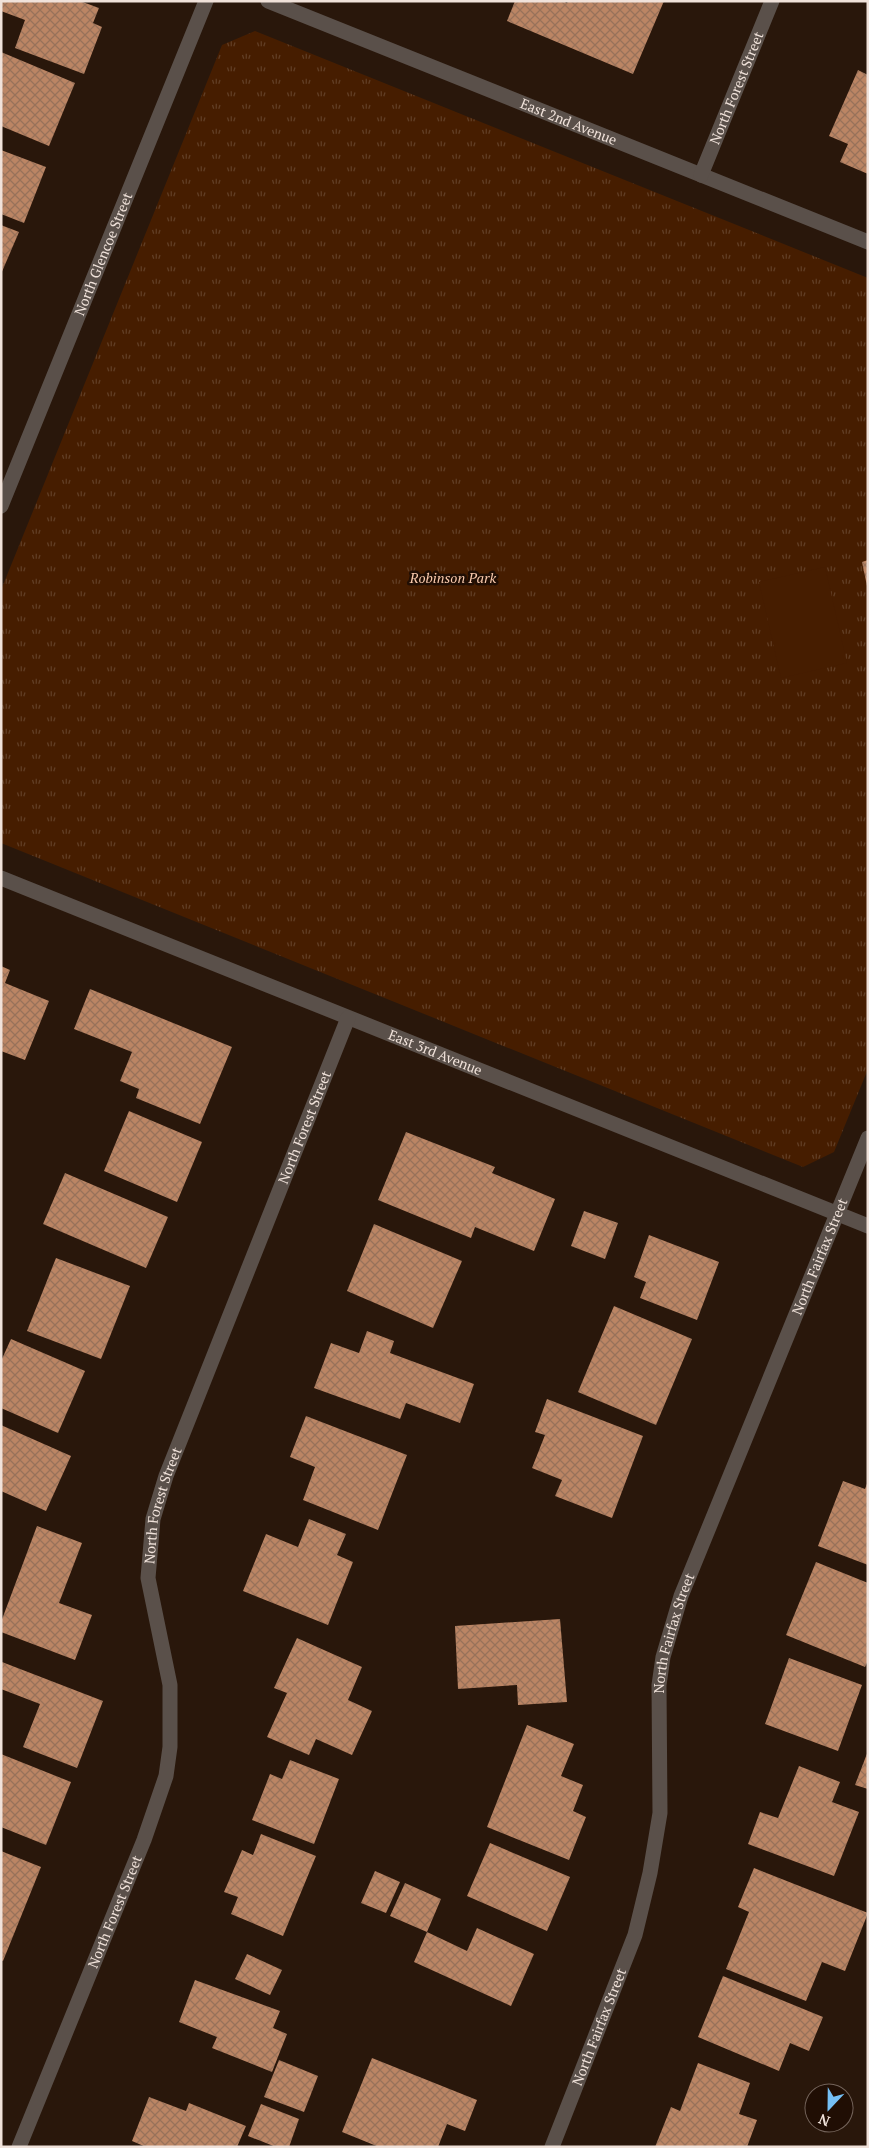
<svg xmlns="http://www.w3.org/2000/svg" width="869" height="2148" viewBox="0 0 869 2148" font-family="'PT Serif',serif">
<defs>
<pattern id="park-tufts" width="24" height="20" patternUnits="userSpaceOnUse" patternTransform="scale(1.25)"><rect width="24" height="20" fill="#461d00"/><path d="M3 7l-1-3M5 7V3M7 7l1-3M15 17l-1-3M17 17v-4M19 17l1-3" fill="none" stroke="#613e25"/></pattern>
<pattern id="building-cross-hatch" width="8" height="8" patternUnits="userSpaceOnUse" patternTransform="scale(1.25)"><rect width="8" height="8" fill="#bb8564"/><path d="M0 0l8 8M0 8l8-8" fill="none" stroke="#98725a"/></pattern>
</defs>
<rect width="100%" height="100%" fill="#29170b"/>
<path fill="url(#park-tufts)" d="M255,31L868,278V1069L834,1152L803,1167L1,843V590L222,45Z"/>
<path fill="#461d00" d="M825,567L847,663L781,678L759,582Z"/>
<g fill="url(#building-cross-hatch)">
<path d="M1,1H80L99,8L93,23L102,27L84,74L15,48L25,20L1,11Z"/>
<path d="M515,1H562L567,3L568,1H664L633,74L507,21Z"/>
<path d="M1,52L75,83L49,146L1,126Z"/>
<path d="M858,70L868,75V174L840,162L848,144L829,136Z"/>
<path d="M1,150L46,167L24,223L1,214Z"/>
<path d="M1,225L19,232L1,274Z"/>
<path d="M868,560V586H867L862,562Z"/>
<path d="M1,966L10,970L5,983L49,1001L25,1060L1,1051Z"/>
<path d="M90,989L232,1047L200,1124L136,1098L139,1089L120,1081L132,1052L74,1029Z"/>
<path d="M129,1111L202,1142L177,1202L104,1171Z"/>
<path d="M406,1132L495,1167L492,1173L555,1199L534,1251L475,1227L471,1238L378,1200Z"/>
<path d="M65,1173L168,1217L146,1268L43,1224Z"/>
<path d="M584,1211L618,1223L605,1259L571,1246Z"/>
<path d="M374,1224L462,1261L433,1328L347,1291Z"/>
<path d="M649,1235L719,1262L697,1320L640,1298L646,1282L634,1277Z"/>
<path d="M56,1258L130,1286L101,1359L27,1331Z"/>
<path d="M614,1306L692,1339L656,1425L578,1392Z"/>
<path d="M367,1331L394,1341L390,1353L474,1384L460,1423L406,1403L400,1419L314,1388L331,1343L359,1353Z"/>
<path d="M11,1339L85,1371L58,1433L1,1408V1361Z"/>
<path d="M547,1399L643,1436L612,1518L555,1496L562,1480L532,1468L545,1435L535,1432Z"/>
<path d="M306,1416L407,1455L378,1530L303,1500L315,1467L290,1457Z"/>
<path d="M1,1425L71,1456L46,1511L1,1491Z"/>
<path d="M843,1481L865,1489L868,1481V1565L818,1546Z"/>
<path d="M309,1519L346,1534L337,1555L353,1562L328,1625L243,1591L266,1534L298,1547Z"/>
<path d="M37,1526L82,1543L59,1603L92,1615L75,1660L1,1632V1622Z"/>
<path d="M816,1562L868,1583V1661L865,1667L786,1635Z"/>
<path d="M560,1619L567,1702L518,1705L517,1685L458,1689L455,1626Z"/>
<path d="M297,1638L362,1667L348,1700L372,1711L352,1755L316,1739L309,1755L267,1737L287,1693L274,1688Z"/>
<path d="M789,1658L862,1685L838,1751L765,1724Z"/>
<path d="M2,1662L103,1701L77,1768L23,1747L40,1704L1,1689Z"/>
<path d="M527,1725L574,1744L561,1776L583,1785L573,1811L586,1817L569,1860L487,1827Z"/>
<path d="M868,1751V1789L855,1785Z"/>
<path d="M1,1754L71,1782L46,1845L1,1827Z"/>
<path d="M290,1760L339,1779L314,1844L252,1820L270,1774L282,1779Z"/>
<path d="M799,1766L840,1782L832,1802L859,1812L834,1876L748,1844L760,1812L778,1818Z"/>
<path d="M261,1834L316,1856L283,1936L231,1914L238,1897L224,1892L242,1850L253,1855Z"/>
<path d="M490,1843L570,1877L547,1931L467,1896Z"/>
<path d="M1,1851L41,1867L3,1961L1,1960Z"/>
<path d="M754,1868L868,1913L845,1971L822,1962L806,2001L726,1969L749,1912L738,1907Z"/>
<path d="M375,1871L400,1882L386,1913L361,1903Z"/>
<path d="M405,1883L441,1899L427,1932L390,1916Z"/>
<path d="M477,1928L534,1954L511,2006L414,1962L427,1932L467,1951Z"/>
<path d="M247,1954L282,1970L270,1995L235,1979Z"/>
<path d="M723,1976L823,2017L809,2051L790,2043L779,2071L698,2037Z"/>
<path d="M195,1980L280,2011L273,2028L287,2034L272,2072L212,2048L217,2037L179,2022Z"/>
<path d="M372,2058L477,2100L465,2131L447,2124L438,2147H379L342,2132Z"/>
<path d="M279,2060L318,2076L304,2112L264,2097Z"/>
<path d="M698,2063L750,2083L739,2114L757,2120L747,2147H655L671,2107L680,2111Z"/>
<path d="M149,2097L186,2111L189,2103L246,2126L237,2147H146L132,2141Z"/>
<path d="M261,2104L299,2119L289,2147H276L248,2136Z"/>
</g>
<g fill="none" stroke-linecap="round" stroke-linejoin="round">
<g stroke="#5a504a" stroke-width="15">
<path id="s1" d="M268,1L868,242"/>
<path id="s2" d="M701,175L772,1"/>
<path id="s3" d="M1,506L206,1"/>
<path id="s4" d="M1,878L868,1226"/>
<path id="s5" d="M19,2147L144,1840L166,1776L170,1747V1685L148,1578L153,1519L166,1476L348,1018"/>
<path id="s6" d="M552,2147L635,1935L650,1873L660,1813L659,1685L663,1657L681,1596L868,1138"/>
</g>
</g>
<g text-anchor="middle" stroke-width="5" stroke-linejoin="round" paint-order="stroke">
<g font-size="14" fill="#f0e2da" stroke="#200e04">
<text dy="5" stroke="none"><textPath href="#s2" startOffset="94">North Forest Street</textPath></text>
<text dy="5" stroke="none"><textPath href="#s1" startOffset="324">East 2nd Avenue</textPath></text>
<text dy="5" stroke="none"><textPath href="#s3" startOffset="272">North Glencoe Street</textPath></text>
<text dy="5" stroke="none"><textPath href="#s4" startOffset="468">East 3rd Avenue</textPath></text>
<text dy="5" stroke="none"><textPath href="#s5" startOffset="1079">North Forest Street</textPath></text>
<text dy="5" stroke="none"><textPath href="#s6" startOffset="939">North Fairfax Street</textPath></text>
<text dy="5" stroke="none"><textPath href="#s5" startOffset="674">North Forest Street</textPath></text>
<text dy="5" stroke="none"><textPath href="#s6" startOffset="534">North Fairfax Street</textPath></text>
<text dy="5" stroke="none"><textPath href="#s5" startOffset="254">North Forest Street</textPath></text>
<text dy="5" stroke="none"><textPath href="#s6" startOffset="129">North Fairfax Street</textPath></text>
</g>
<g font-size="14" font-style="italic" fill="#facaad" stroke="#200e04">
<text x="453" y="583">Robinson Park</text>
</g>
</g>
<rect width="869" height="2148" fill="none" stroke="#f0e2da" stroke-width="5"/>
<g transform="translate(829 2108) rotate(202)"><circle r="24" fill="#200e04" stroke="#73635a"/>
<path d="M0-4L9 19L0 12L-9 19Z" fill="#75c0f6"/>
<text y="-8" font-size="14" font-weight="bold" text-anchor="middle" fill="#f0e2da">N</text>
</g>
</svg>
